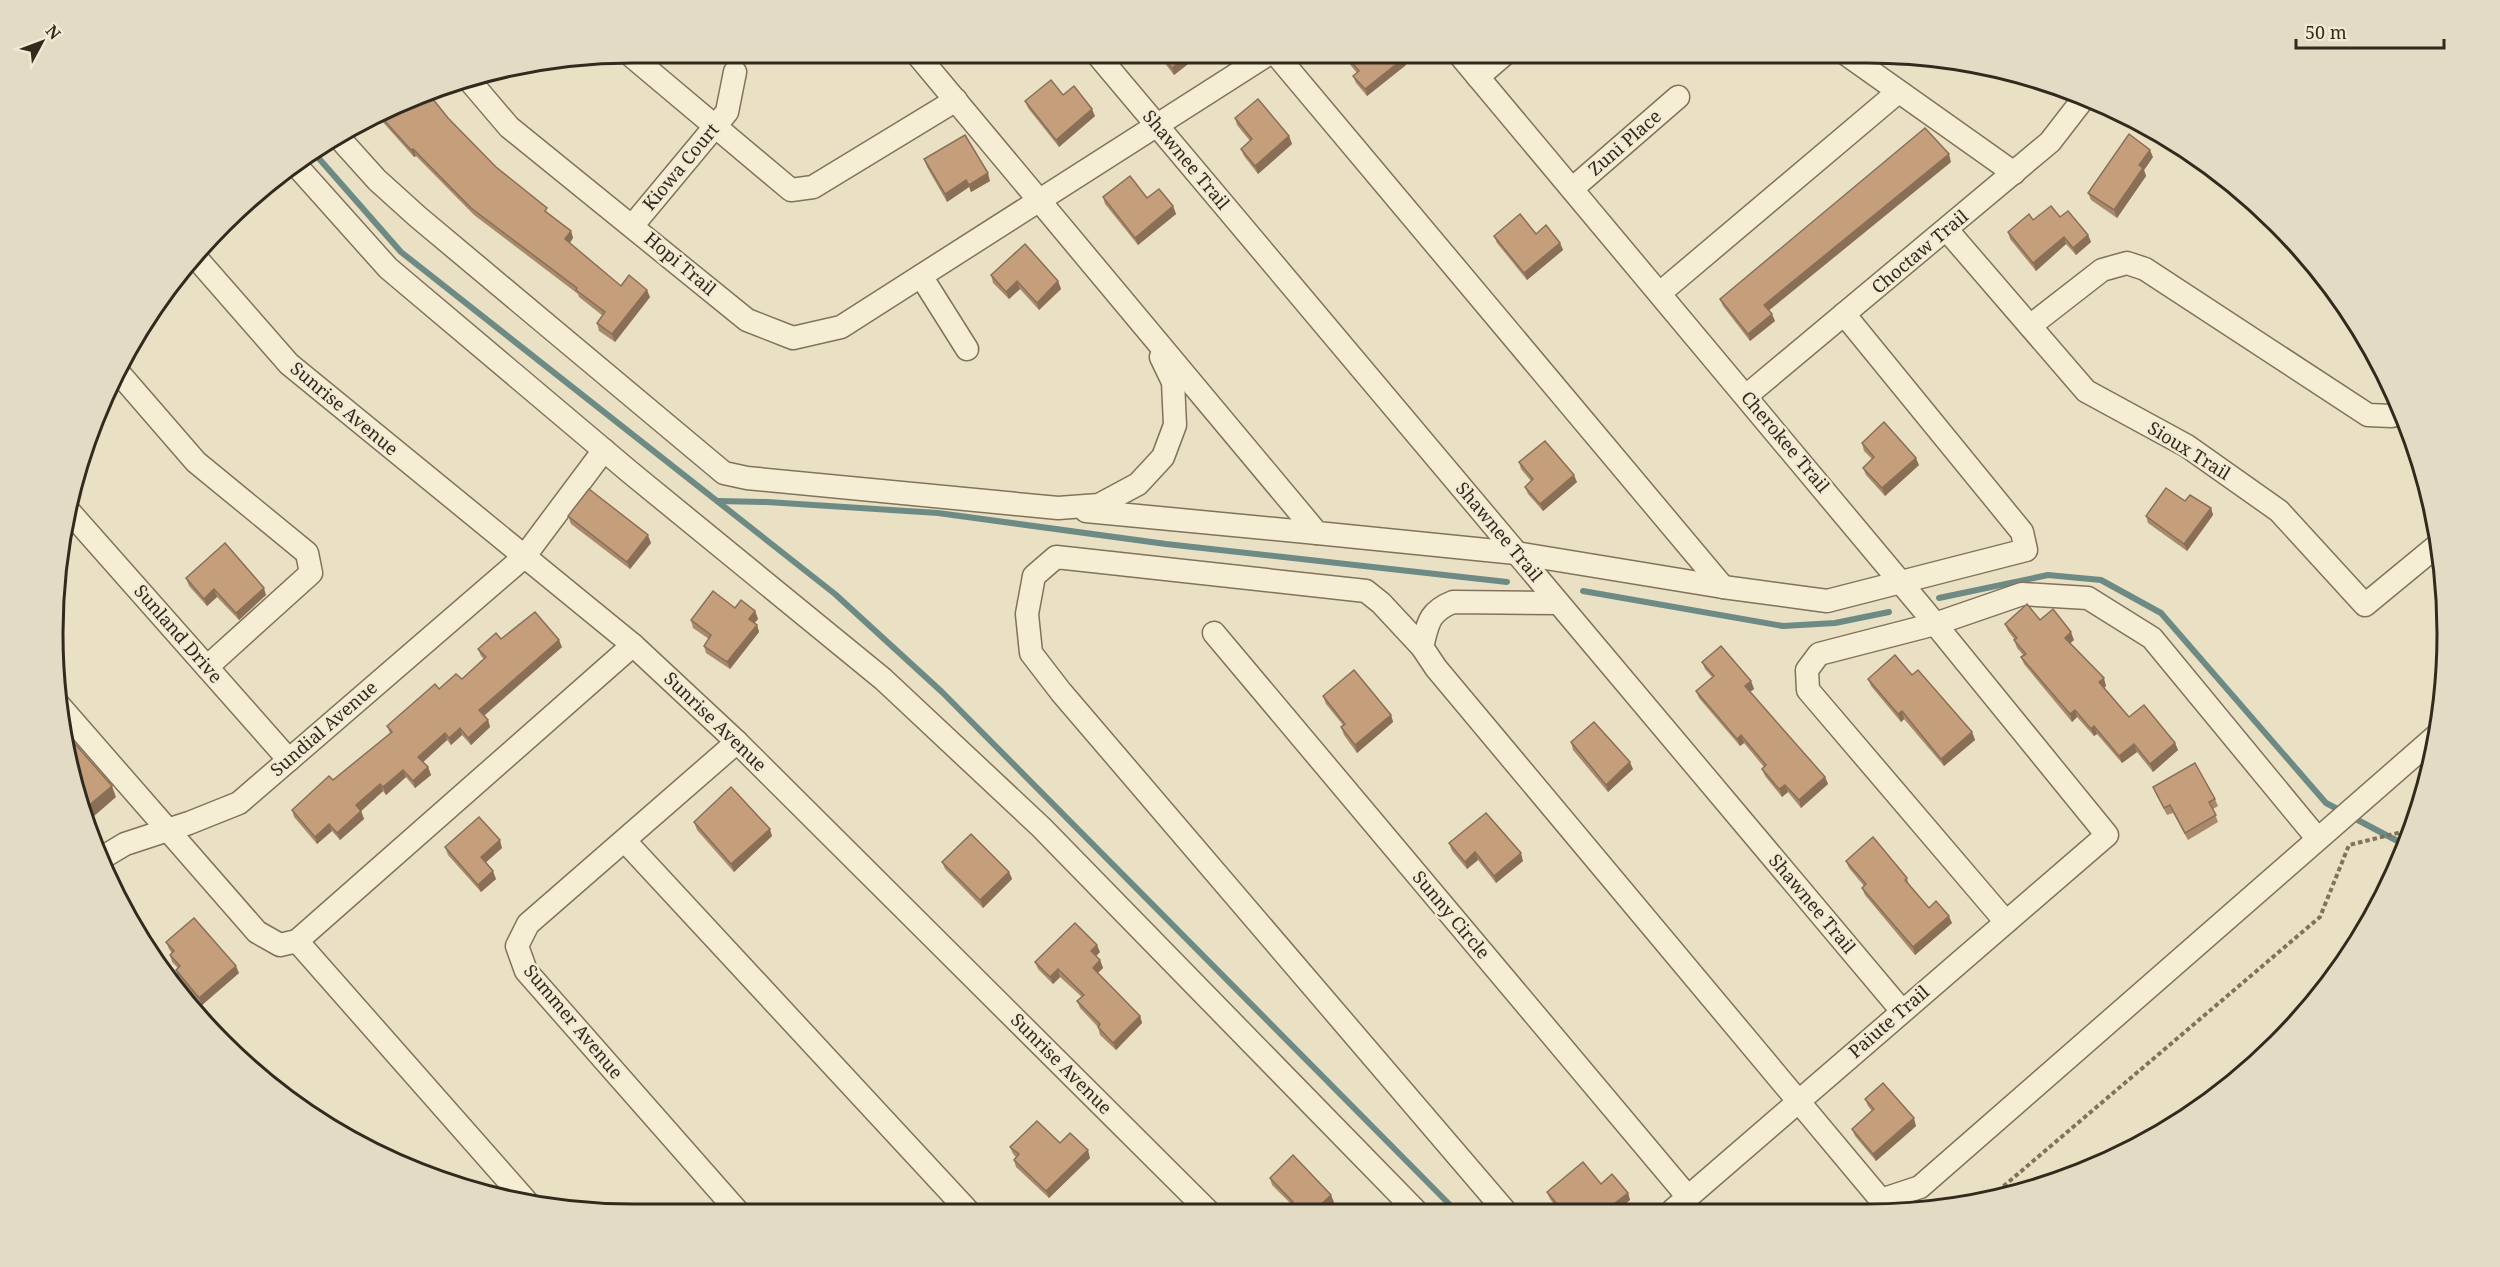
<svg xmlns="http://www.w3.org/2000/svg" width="2500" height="1267" viewBox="0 0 2500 1267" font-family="'Noto Serif',serif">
<rect width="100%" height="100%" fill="#eae0c3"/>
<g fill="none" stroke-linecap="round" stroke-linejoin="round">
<g stroke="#6d8a84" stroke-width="6">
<path d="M315,154L401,252L835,594L942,692L1456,1211"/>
<path d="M718,501L767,502L938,513L1166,544L1507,582"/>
<path d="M1583,591L1783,626L1835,623L1889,612"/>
<path d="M1939,598L2048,575L2101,580L2161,613L2326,803L2343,812"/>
<path d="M2352,817L2405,845"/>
</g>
<defs>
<g id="minor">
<path d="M628,53L791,190L813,187L956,100"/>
<path d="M916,53L1317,533L1516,553L1723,587L1827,601L2026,550L2022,532L1844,314"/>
<path d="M1096,53L1902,1011"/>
<path d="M1275,53L1723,587"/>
<path d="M1458,53L1923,609L2107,835L1673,1210"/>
<path d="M1846,54L2014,173"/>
<path d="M1478,77L1506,53"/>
<path d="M469,80L509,127L747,320L793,338L841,327L1270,53"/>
<path d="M341,140L377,180L418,217L724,473L747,478L1058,508L1099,505L1138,484L1163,457L1175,425L1173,382L1161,357"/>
<path d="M295,164L388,268L631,473L883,679L1041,827L1416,1211"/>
<path d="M1572,189L1678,97"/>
<path d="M633,225L727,112L735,72"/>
<path d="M1947,230L2086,391L2187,446L2279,511L2365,605L2439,544"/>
<path d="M198,260L289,364L633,645L737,742L1209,1212"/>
<path d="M921,276L967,349"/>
<path d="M1660,293L1898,92"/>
<path d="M2030,326L2102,270L2127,263L2145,269L2368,415L2392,416L2400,409"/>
<path d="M118,372L196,462L307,553L311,573L207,667"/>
<path d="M1746,396L2050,142L2084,98"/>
<path d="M67,509L289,760"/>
<path d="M1086,511L1317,533"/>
<path d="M1558,603L1453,602C1428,612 1428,624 1422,647L1436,668L1881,1200L1920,1187L2436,736"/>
<path d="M1214,633L1688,1197"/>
<path d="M1422,647L1381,603L1366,591L1056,557L1034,576L1027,614L1031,653L1061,692L1505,1211"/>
<path d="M58,704L257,932L280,945L297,941L633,645"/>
<path d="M737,742L528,924L517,946L526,971L739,1213"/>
<path d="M625,841L969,1212"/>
<path d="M100,859L125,844L189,823L239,803L524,557L604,450"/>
<path d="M2006,922L1808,690L1807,670L1819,654L1935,624L2022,594L2088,598L2152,638L2317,838"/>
<path d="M297,941L527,1202"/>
</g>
</defs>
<use href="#minor" stroke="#82725b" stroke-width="25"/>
<path stroke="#82725b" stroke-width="4" stroke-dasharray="4.5 3" stroke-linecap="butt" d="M1992,1196L2320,917L2349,845L2410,830"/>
<use href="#minor" stroke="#f5eed5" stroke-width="22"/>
</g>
<g fill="#a9896b">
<path d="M1157,53H1202L1174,75Z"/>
<path d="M1342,53H1400L1406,65L1367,96L1356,83L1353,76L1357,73L1343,56Z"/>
<path d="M428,93L448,118L496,167L550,215L571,231L573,238L570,243L621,286L650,297L615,342L599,331L597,323L603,316L579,297L578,294L474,215L416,156L414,157L380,119Z"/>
<path d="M1063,95L1095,116L1059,147L1028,108L1025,101Z"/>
<path d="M1235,118L1289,136L1292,144L1258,174L1244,156L1241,149L1250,141L1237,125Z"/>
<path d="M2153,157L2144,170L2146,176L2117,218L2091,200L2088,193Z"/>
<path d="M924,159L990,181L971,192L969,187L947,202L927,167Z"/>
<path d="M1951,162L1769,310L1775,321L1750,341L1723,306L1720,299Z"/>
<path d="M1103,197L1173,206L1176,214L1138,245L1105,204Z"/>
<path d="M2060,217L2088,235L2091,242L2076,255L2066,244L2036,271L2010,239L2008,232L2033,220Z"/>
<path d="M1536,234L1560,243L1563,250L1527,280L1497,243L1494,236Z"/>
<path d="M991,275L1058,281L1061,289L1039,310L1020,289L1009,299L993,283Z"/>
<path d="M1862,443L1919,465L1885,496L1866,475L1863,468L1872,459L1864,451Z"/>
<path d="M1519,462L1577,482L1543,511L1528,494L1525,487L1531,481L1521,469Z"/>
<path d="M2185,501L2211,508L2213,515L2187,551L2148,523L2146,516Z"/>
<path d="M568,516L651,543L630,569L571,524Z"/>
<path d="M186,578L266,595L239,620L217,597L207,606L189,586Z"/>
<path d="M735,608L755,611L758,619L754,623L757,625L759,632L730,669L706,653L704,646L709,639L693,628L691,620Z"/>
<path d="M2040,620L2074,640L2070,643L2106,686L2104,688L2129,717L2175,743L2178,750L2153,772L2137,752L2122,763L2097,734L2094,736L2077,717L2072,722L2024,664L2021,657L2023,655L2017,648L2014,640H2015L2008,631L2005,624Z"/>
<path d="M501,639L562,647L484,716L488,720L490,727L471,745L462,735L451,745L447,740L423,762L428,767L431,775L415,788L406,777L386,795L383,791L361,811L364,819L340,840L332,831L317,844L294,817L292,810L333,780L390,733L387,726L439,689L462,679L484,659L481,656L478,649Z"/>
<path d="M1702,662L1751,681L1754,689L1750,692L1825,777L1828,784L1801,808L1788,792L1782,797L1765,776L1762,769L1764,767L1744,743L1740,746L1699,698L1696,691L1712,677L1705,669Z"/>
<path d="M1912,675L1972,732L1975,740L1944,766L1904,719L1901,722L1871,686L1868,679Z"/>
<path d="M1323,696L1391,715L1393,722L1357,753L1344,735L1341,727L1343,725L1326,704Z"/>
<path d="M1571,742L1633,769L1608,792L1573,750Z"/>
<path d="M2153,787L2215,799L2218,806L2213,809L2218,822L2188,840L2173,813L2167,815L2156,794Z"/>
<path d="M694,822L772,836L734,872L697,830Z"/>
<path d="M1449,843L1523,861L1496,883L1478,860L1467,869L1452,851Z"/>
<path d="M445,847L502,848L486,862L496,879L481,892L448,855Z"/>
<path d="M1846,861L1907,878L1909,885L1929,908L1952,923L1915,955L1865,895L1862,888L1864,886L1849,868Z"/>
<path d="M942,862L1009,872L1012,879L983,908L945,869Z"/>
<path d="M166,942L239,973L202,1005L178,977L176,970L178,968L172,962L170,955L172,953L169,949Z"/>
<path d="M1100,952L1096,956L1100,960L1103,968L1098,973L1140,1016L1142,1023L1116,1050L1100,1035L1098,1027L1080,1008L1077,1001L1082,997L1060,977L1053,984L1038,969L1035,962Z"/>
<path d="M1865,1099L1916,1126L1876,1161L1855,1136L1852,1129L1872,1111L1868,1106Z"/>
<path d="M1060,1143L1090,1158L1049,1198L1016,1167L1014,1160L1016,1157L1013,1154L1010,1147Z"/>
<path d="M1270,1178L1334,1202L1325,1211H1283L1291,1204L1272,1185Z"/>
<path d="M1601,1184L1628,1193L1630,1200L1618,1210L1559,1211L1550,1199L1547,1192Z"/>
</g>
<g fill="#8a6f57">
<path d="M1190,53H1202L1174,75L1172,68Z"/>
<path d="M1404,58L1406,65L1367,96L1365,89Z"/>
<path d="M1092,109L1095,116L1059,147L1056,140Z"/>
<path d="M1289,136L1292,144L1258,174L1255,166Z"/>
<path d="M413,149L416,156L414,157L411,150Z"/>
<path d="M2150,150L2153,157L2144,170L2146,176L2117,218L2114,210L2139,165Z"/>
<path d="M1949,154L1951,162L1767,312L1764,305Z"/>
<path d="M988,173L990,181L971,192L969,185Z"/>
<path d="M966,180L969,187L947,202L945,194Z"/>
<path d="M1173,206L1176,214L1138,245L1135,238Z"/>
<path d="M571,231L573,238L567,246L565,239Z"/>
<path d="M2088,235L2091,242L2076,255L2073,248Z"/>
<path d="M2064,237L2066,244L2036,271L2033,263Z"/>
<path d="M1560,243L1563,250L1527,280L1524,273Z"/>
<path d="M1017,281L1020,289L1009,299L1006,292Z"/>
<path d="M1058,281L1061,289L1039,310L1037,303Z"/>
<path d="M647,290L650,297L615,342L612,334Z"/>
<path d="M1772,314L1775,321L1750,341L1748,334Z"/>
<path d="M1916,458L1919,465L1885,496L1882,488Z"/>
<path d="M1574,475L1577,482L1543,511L1540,504Z"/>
<path d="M2211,508L2213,515L2187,551L2184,544Z"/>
<path d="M648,535L651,543L630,569L627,562Z"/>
<path d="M264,588L266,595L239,620L236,613Z"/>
<path d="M214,589L217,597L207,606L204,599Z"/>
<path d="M755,611L758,619L751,627L749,619Z"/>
<path d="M757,625L759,632L730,669L727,662Z"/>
<path d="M2071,632L2074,640L2068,645L2065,638Z"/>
<path d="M559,640L562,647L482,717L479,710Z"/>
<path d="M2104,678L2106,686L2102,690L2099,682Z"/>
<path d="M1751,681L1754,689L1748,693L1745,686Z"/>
<path d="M2075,710L2077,717L2072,722L2070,714Z"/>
<path d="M1902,711L1904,719L1901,722L1898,714Z"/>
<path d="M1391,715L1393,722L1357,753L1355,745Z"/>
<path d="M488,720L490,727L471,745L468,738Z"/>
<path d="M2094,726L2097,734L2094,736L2091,729Z"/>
<path d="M460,728L462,735L451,745L449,738Z"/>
<path d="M1972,732L1975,740L1944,766L1941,759Z"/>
<path d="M445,733L447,740L421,764L418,757Z"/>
<path d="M1741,735L1744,743L1740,746L1737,739Z"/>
<path d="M2175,743L2178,750L2153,772L2150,764Z"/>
<path d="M2134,744L2137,752L2122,763L2119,756Z"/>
<path d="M1630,762L1633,769L1608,792L1606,785Z"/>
<path d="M428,767L431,775L415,788L413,781Z"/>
<path d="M403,770L406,777L386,795L383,787Z"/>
<path d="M1825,777L1828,784L1801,808L1799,800Z"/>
<path d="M380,784L383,791L359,813L356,805Z"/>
<path d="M1785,785L1788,792L1782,797L1779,789Z"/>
<path d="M112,786L116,797L85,824L81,812Z"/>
<path d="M361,811L364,819L340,840L337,833Z"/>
<path d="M329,824L332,831L317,844L315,837Z"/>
<path d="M770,829L772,836L734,872L731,864Z"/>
<path d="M500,840L502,848L484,864L481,857Z"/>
<path d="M1475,852L1478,860L1467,869L1465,862Z"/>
<path d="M1521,853L1523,861L1496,883L1494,876Z"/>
<path d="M493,871L496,879L481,892L478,885Z"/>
<path d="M1009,872L1012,879L983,908L980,900Z"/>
<path d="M1949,916L1952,923L1915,955L1913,947Z"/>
<path d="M1097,945L1100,952L1094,958L1091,951Z"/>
<path d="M1100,960L1103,968L1095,975L1093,968Z"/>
<path d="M236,966L239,973L202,1005L199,998Z"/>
<path d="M1058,969L1060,977L1053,984L1050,977Z"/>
<path d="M1140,1016L1142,1023L1116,1050L1113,1043Z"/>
<path d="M1914,1118L1916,1126L1876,1161L1873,1154Z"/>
<path d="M1088,1150L1090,1158L1049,1198L1046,1191Z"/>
<path d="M1628,1193L1630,1200L1618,1210H1606Z"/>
<path d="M1331,1195L1334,1202L1325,1211H1314Z"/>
</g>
<g fill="#c59f7c" stroke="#8a6f57" stroke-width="1.5">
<path d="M1160,53H1190L1172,68Z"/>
<path d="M1344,53H1400L1404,58L1365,89L1353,76L1359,71Z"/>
<path d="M1051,80L1063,95L1074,86L1092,109L1056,140L1025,101Z"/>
<path d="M428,93L448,118L496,167L547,208L545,211L571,231L565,239L621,286L629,275L647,290L612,334L597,323L605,312L576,290L577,288L471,208L413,149L411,150L382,118Z"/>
<path d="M1258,99L1289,136L1255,166L1241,149L1252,139L1235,118Z"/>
<path d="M1925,128L1949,154L1764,305L1772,314L1748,334L1720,299Z"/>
<path d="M2129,134L2150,150L2139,165L2143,168L2114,210L2088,193Z"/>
<path d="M965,135L988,173L969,185L966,180L945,194L924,159Z"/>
<path d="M1130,176L1147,198L1159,189L1173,206L1135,238L1103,197Z"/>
<path d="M2051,206L2060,217L2068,211L2088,235L2073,248L2064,237L2033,263L2008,232L2029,214L2033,220Z"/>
<path d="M1520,214L1536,234L1546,225L1560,243L1524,273L1494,236Z"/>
<path d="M1025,244L1058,281L1037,303L1017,281L1006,292L991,275Z"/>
<path d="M1884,422L1916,458L1882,488L1863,468L1874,457L1862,443Z"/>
<path d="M1545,441L1574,475L1540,504L1525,487L1533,479L1519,462Z"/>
<path d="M2166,488L2185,501L2190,495L2211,508L2184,544L2146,516Z"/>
<path d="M589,489L648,535L627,562L568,516Z"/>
<path d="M225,543L264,588L236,613L214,589L204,599L186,578Z"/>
<path d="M713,591L735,608L741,600L755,611L749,619L757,625L727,662L704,646L711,635L691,620Z"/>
<path d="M2027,604L2040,620L2053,609L2071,632L2065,638L2104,678L2099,682L2129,717L2144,705L2175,743L2150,764L2134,744L2119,756L2094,726L2091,729L2075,710L2070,714L2021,657L2026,654L2014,640L2017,638L2005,624Z"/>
<path d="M535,612L559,640L479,710L488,720L468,738L460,728L449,738L445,733L418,757L428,767L413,781L403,770L383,787L380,784L356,805L361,811L337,833L329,824L315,837L292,810L329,776L333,780L392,732L387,726L435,684L439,689L456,674L462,679L486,657L478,649L496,633L501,639Z"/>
<path d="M1721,646L1751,681L1745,686L1825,777L1799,800L1785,785L1779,789L1762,769L1766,765L1741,735L1737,739L1696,691L1714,676L1702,662Z"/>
<path d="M1895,655L1912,675L1918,670L1972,732L1941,759L1902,711L1898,714L1868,679Z"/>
<path d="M1354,670L1391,715L1355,745L1341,727L1345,724L1323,696Z"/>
<path d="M1594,722L1630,762L1606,785L1571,742Z"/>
<path d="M69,737L112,786L81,812L65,741Z"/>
<path d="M2195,763L2215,799L2209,802L2216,815L2185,833L2170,805L2164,808L2153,787Z"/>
<path d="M731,787L770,829L731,864L694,822Z"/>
<path d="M1486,813L1521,853L1494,876L1475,852L1465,862L1449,843Z"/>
<path d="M479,817L500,840L481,857L493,871L478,885L445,847Z"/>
<path d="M971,834L1009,872L980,900L942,862Z"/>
<path d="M1873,837L1907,878L1905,880L1929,908L1936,901L1949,916L1913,947L1862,888L1866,884L1846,861Z"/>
<path d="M194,918L236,966L199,998L176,970L180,966L170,955L174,951L166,942Z"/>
<path d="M1075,923L1097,945L1091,951L1100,960L1093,968L1140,1016L1113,1043L1098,1027L1100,1024L1077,1001L1084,995L1058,969L1050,977L1035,962Z"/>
<path d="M1883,1083L1914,1118L1873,1154L1852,1129L1874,1109L1865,1099Z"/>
<path d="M1037,1121L1060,1143L1070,1133L1088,1150L1046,1191L1014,1160L1019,1154L1010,1147Z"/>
<path d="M1293,1155L1331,1195L1314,1211H1283L1293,1202L1270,1178Z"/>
<path d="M1583,1162L1601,1184L1612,1174L1628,1193L1606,1210L1563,1211L1547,1192Z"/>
</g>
<g text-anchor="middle" stroke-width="5" stroke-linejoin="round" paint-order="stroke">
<g font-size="18" fill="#332a1e" stroke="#f2ead2">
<text transform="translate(1625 143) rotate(-41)" y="6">Zuni Place</text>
<text transform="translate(1186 160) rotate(50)" y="6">Shawnee Trail</text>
<text transform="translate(681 167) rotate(-50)" y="6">Kiowa Court</text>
<text transform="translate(1920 252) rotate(-40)" y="6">Choctaw Trail</text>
<text transform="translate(680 264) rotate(40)" y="6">Hopi Trail</text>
<text transform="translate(344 409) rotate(40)" y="6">Sunrise Avenue</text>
<text transform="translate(1785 442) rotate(50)" y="6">Cherokee Trail</text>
<text transform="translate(2189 451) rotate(32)" y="6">Sioux Trail</text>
<text transform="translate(1499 532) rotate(50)" y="6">Shawnee Trail</text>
<text transform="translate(178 634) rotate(49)" y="6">Sunland Drive</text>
<text transform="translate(715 722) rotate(44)" y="6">Sunrise Avenue</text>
<text transform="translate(324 729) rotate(-41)" y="6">Sundial Avenue</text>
<text transform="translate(1812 904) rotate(50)" y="6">Shawnee Trail</text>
<text transform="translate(1451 915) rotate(50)" y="6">Sunny Circle</text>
<text transform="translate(573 1022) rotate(50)" y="6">Summer Avenue</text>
<text transform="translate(1889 1022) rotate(-41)" y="6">Paiute Trail</text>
<text transform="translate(1061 1064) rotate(45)" y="6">Sunrise Avenue</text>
</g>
</g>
<path d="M0 0H2500V1267H0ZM633 63H1867A570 570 0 0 1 2437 633V634A570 570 0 0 1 1867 1204H633A570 570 0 0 1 63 634V633A570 570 0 0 1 633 63Z" fill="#e3dbc4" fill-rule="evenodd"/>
<path fill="none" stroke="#332a1e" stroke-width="3" d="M633 63H1867A570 570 0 0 1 2437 633V634A570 570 0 0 1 1867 1204H633A570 570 0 0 1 63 634V633A570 570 0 0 1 633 63Z"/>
<g transform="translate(42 42) rotate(49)" stroke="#f2ead2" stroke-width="4.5" paint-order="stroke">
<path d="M0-4.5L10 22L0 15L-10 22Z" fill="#332a1e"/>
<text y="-9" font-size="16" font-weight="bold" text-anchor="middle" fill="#332a1e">N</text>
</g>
<path d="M2296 39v9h148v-9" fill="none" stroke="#332a1e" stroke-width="3"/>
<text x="2305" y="39" font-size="18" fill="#332a1e" stroke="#f2ead2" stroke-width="4.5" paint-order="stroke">50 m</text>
</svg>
